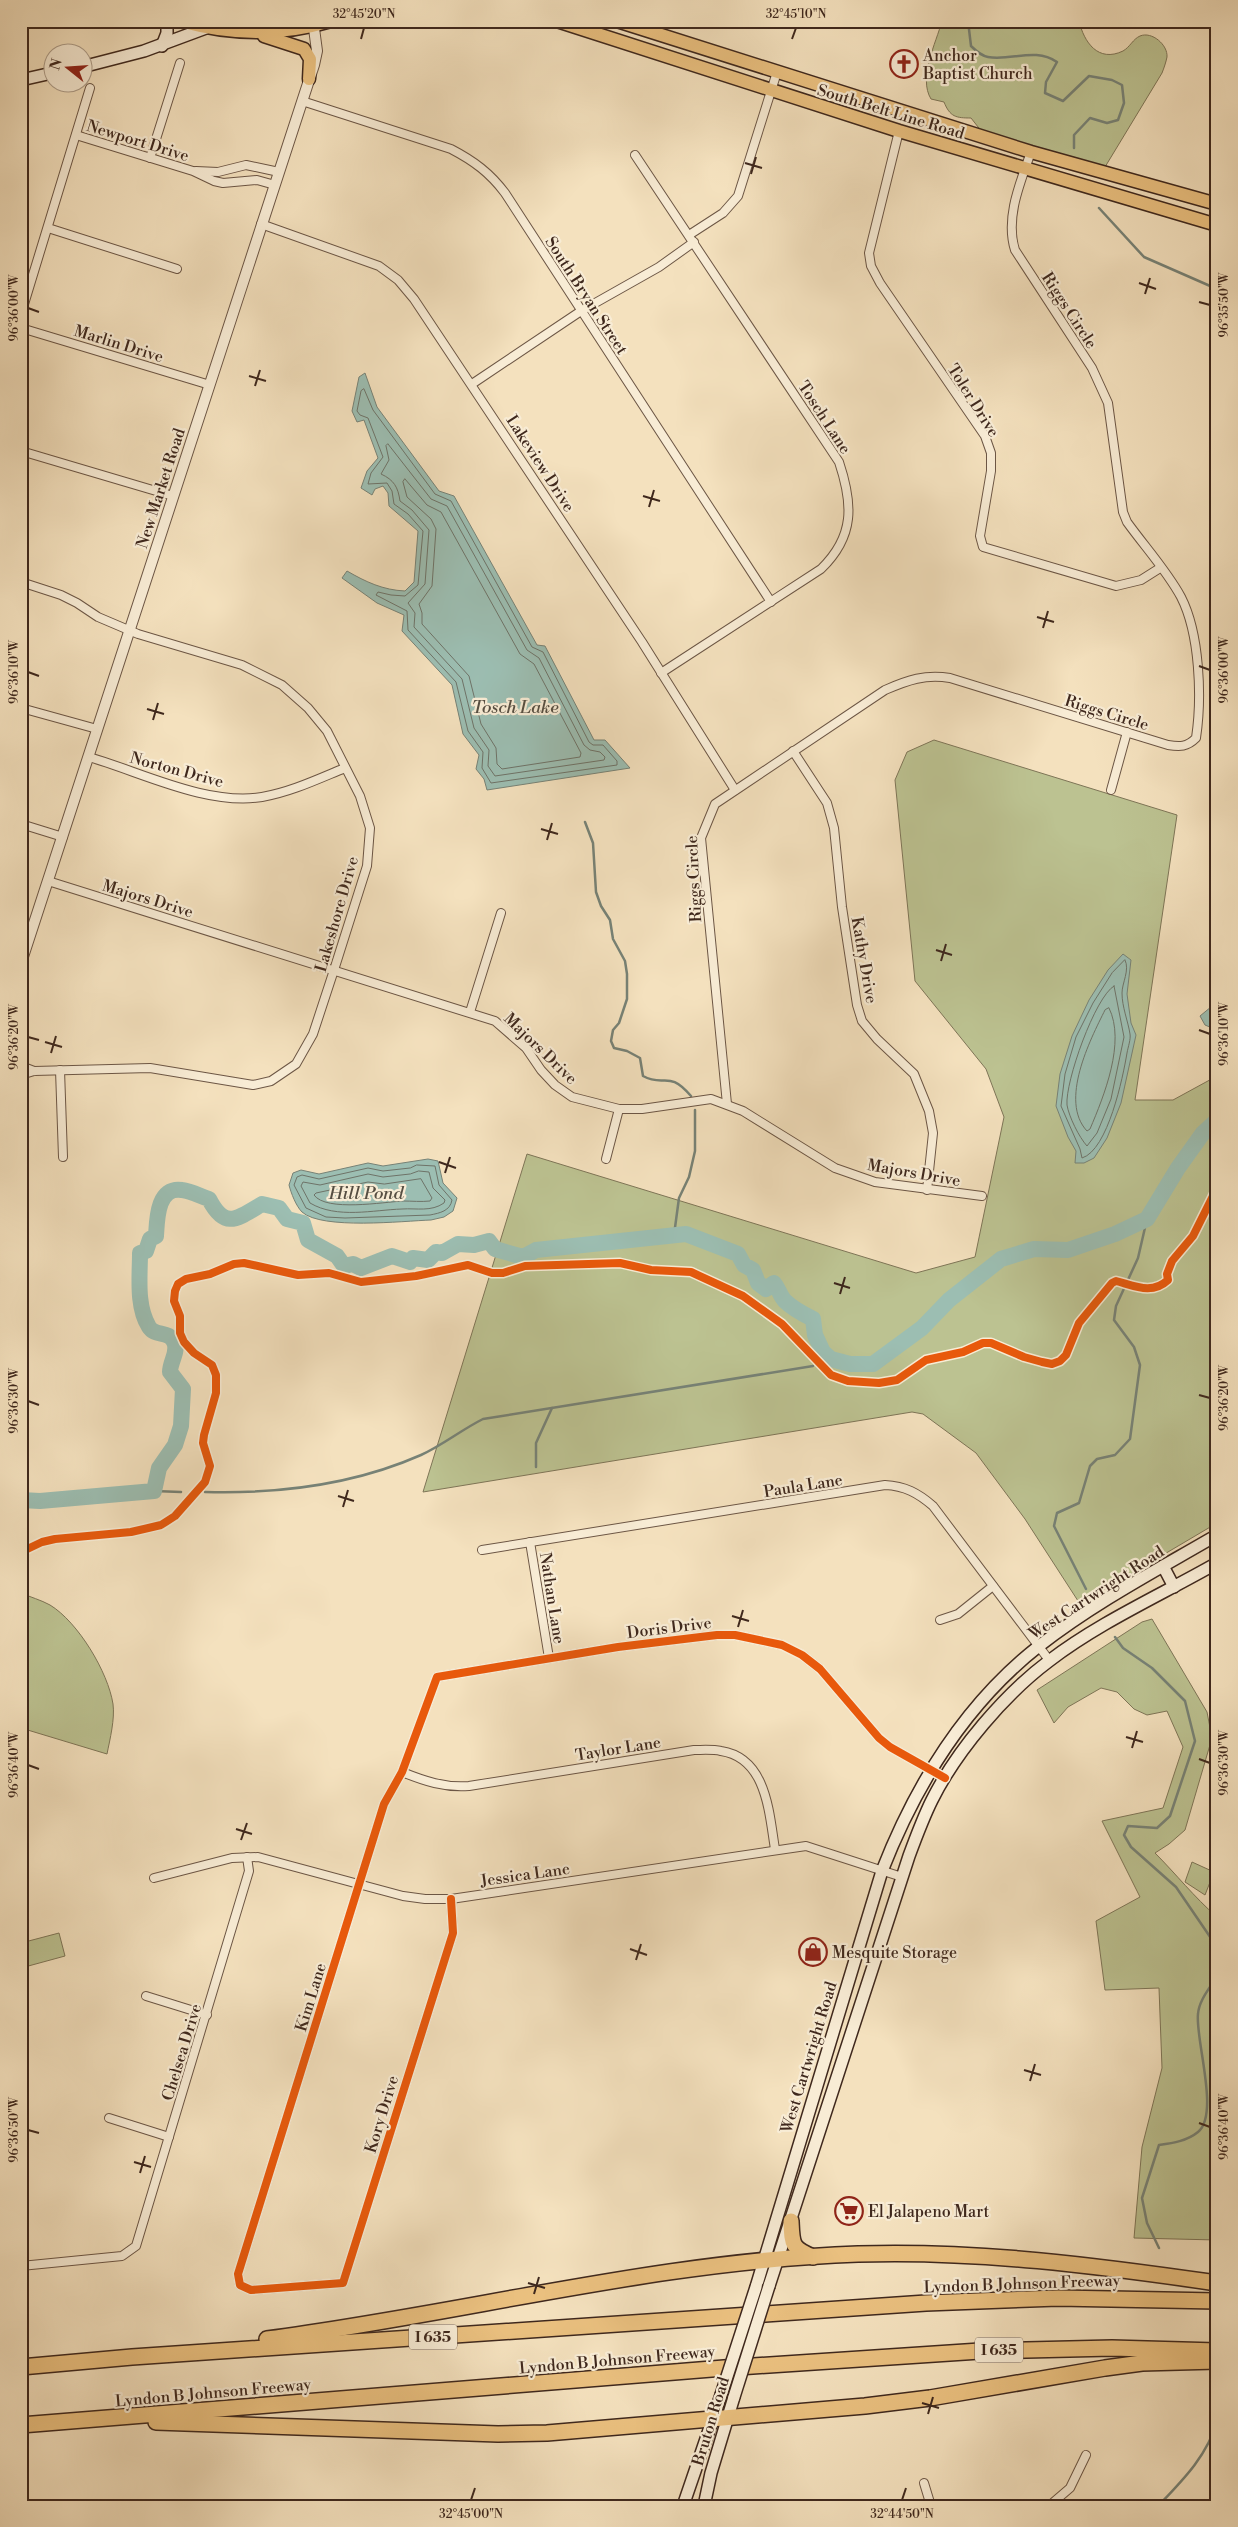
<svg xmlns="http://www.w3.org/2000/svg" width="1238" height="2527" viewBox="0 0 1238 2527" font-family="'Libre Bodoni',serif">
<rect width="100%" height="100%" fill="#f4e1be"/>
<filter id="stains"><feTurbulence type="fractalNoise" baseFrequency=".004" numOctaves="4"/><feColorMatrix values="0 0 0 0 .2 0 0 0 0 .09 0 0 0 0 .02 0 0 0 .5 -.17"/></filter>
<radialGradient id="worn" r=".72"><stop offset=".6" stop-color="#630" stop-opacity="0"/><stop offset="1" stop-color="#630" stop-opacity=".3"/></radialGradient>
<g fill="#bcc291" stroke="#7e7557">
<path d="M942,21H1079C1084,42 1098,63 1123,51C1130,47 1133,39 1140,36C1152,31 1168,45 1167,57C1166,62 1164,68 1162,73L1105,167L982,132L971,118C956,118 950,117 944,102L931,99C918,78 936,43 942,21Z"/>
<path d="M934,740L1177,815L1135,1100H1173L1217,1076V1523L1080,1604L1025,1519L976,1453L923,1414L912,1412L423,1492L527,1154L916,1273L975,1257L1004,1117L986,1069L915,981L895,780L907,752Z"/>
<path d="M21,1593C30,1597 41,1600 50,1605C78,1622 108,1672 113,1704C115,1719 110,1739 107,1754L21,1728Z"/>
<path d="M1152,1619L1207,1712L1212,1738L1185,1830L1169,1844L1155,1853C1176,1874 1194,1897 1217,1917V2240L1134,2238L1142,2147L1162,2068L1159,1988L1105,1990L1096,1921L1140,1897L1102,1821L1163,1808L1183,1747L1167,1711L1147,1715L1134,1709L1117,1692L1101,1688L1068,1707L1054,1723L1037,1690L1142,1622Z"/>
<path d="M1192,1862L1214,1872L1205,1895L1185,1882Z"/>
<path d="M59,1933L65,1956L21,1968V1943Z"/>
</g>
<g fill="#9cbeb2" stroke="#778276">
<path d="M365,373L377,407L439,491L454,496L537,645L545,646L594,740H605L630,768L487,790L484,779L476,769L479,755L463,734L452,685L402,631L404,615L377,603L342,578L347,571C366,582 383,590 405,591L414,582L418,531L389,506L388,493L383,486L375,489L372,495L361,488L367,471L378,458L364,420L357,422L352,411L359,377Z"/>
<path d="M1123,954L1131,960L1127,994L1131,1023L1136,1035L1121,1103L1107,1138L1094,1158L1084,1163H1075L1076,1151L1068,1137L1056,1106L1060,1074L1072,1036L1089,1000L1108,970Z"/>
<path d="M1217,1002V1030L1205,1025L1200,1016Z"/>
<path d="M428,1159L438,1161L443,1183L457,1198L453,1211L444,1217L431,1220C403,1221 322,1230 302,1212C296,1206 291,1193 289,1185L293,1173L301,1170L319,1174L368,1163L383,1166Z"/>
</g>
<g fill="none" stroke-linecap="round" stroke-linejoin="round">
<g stroke="#6e7368" stroke-width="1">
<path d="M364,389L373,410L435,494L451,501L532,647L543,652L589,742L593,745H603L617,761V765L491,783L482,768L483,752L468,731L456,682L408,630L407,611L376,595L378,592L391,595L405,596L418,585L423,531L408,514L394,504L392,491L387,483L368,484L371,473L383,457L368,418L360,415L357,411L361,391Z"/>
<path d="M388,444L431,499L447,506L527,650L539,658L584,745L590,750L600,752L605,757L604,760L495,776L488,766L489,750L474,728L462,679L414,627L415,613L408,603L425,584L429,530L412,510L400,501C398,487 394,480 381,474L389,460L386,446Z"/>
<path d="M405,479L427,505L441,512L520,654L534,664L581,753L580,757L502,769L497,764L496,748L481,724L469,676L422,624V613L419,604L432,586L436,529L431,519L407,497L403,482Z"/>
<path d="M1125,960C1130,970 1122,983 1122,993C1122,1007 1128,1021 1130,1034C1131,1039 1128,1047 1127,1053C1123,1077 1108,1150 1082,1158L1080,1149L1061,1106L1065,1074L1076,1037L1093,1003L1112,973Z"/>
<path d="M1114,986L1124,1037L1111,1099L1097,1133L1087,1146C1079,1137 1069,1117 1067,1105C1065,1082 1095,997 1114,986Z"/>
<path d="M1109,1008C1126,1042 1104,1096 1090,1129L1087,1131C1059,1101 1090,1040 1105,1010Z"/>
<path d="M417,1165L435,1166L439,1185L452,1200C450,1211 440,1213 430,1215L345,1218L326,1217L306,1208L294,1185L297,1177L302,1175L319,1179L368,1168L383,1171L410,1168Z"/>
<path d="M419,1171L429,1172L433,1188L445,1200L444,1203C431,1212 417,1208 402,1209C373,1210 337,1219 310,1203L301,1186L303,1182L320,1185L368,1174L383,1177L410,1174Z"/>
<path d="M421,1179L432,1198L430,1201C421,1202 412,1201 403,1201C384,1202 326,1212 314,1195L316,1193L368,1182L384,1184Z"/>
</g>
<g stroke="#778276" stroke-width="2.5">
<path d="M968,21L971,46C975,50 982,56 988,57C1012,61 1035,47 1057,62L1046,82L1045,93L1063,101L1089,76L1112,80L1122,85L1124,103L1118,120L1107,123L1090,118L1074,135V148"/>
<path d="M1099,208L1144,257L1217,289"/>
<path d="M1217,465L1213,475L1217,495"/>
<path d="M585,822L593,843L596,892L601,906L610,920L613,939L625,961L627,974V999L619,1023L613,1030L611,1041L614,1048L627,1051L640,1058L643,1076C665,1088 668,1069 691,1096"/>
<path d="M674,1235L679,1198L689,1177L695,1151V1110"/>
<path d="M824,1362L831,1359"/>
<path d="M536,1467V1443L552,1408"/>
<path d="M154,1491L181,1492"/>
<path d="M205,1492C279,1494 353,1485 421,1455C443,1445 461,1430 483,1419L813,1366"/>
<path d="M1086,1589L1054,1526L1057,1513L1079,1503L1090,1466L1097,1459L1115,1455L1130,1439L1140,1365L1134,1347L1114,1320L1116,1306L1138,1258L1147,1219"/>
<path d="M1115,1637L1123,1648L1152,1668L1185,1701L1195,1741L1170,1816L1157,1828L1128,1826L1124,1835L1131,1847L1176,1887L1217,1947"/>
<path d="M1159,2248L1147,2223L1142,2198L1159,2145C1173,2143 1187,2141 1198,2132C1220,2114 1195,2039 1198,2014C1199,2000 1210,1988 1217,1976"/>
<path d="M1213,2437L1217,2475"/>
<path d="M1158,2506C1182,2481 1208,2455 1217,2421"/>
</g>
<path stroke="#9cbeb2" stroke-width="16" d="M21,1500L40,1501L154,1491L159,1468L175,1445L181,1426L183,1389L170,1372C170,1361 179,1352 174,1342C169,1330 155,1337 149,1327C136,1306 140,1276 140,1253L146,1251L150,1239L156,1236C157,1220 157,1186 182,1190C191,1191 200,1196 209,1199C225,1230 237,1219 262,1204L279,1208L287,1219L303,1223L308,1240L337,1256L344,1266L353,1264L361,1268L392,1256L410,1262L413,1258L428,1260L436,1252L442,1253L458,1244L474,1245L489,1241L495,1249L523,1257L536,1250L686,1234L738,1254L744,1265L753,1270L758,1283L766,1289L774,1283C779,1289 780,1296 785,1301C793,1309 803,1314 813,1319L815,1335L823,1352L831,1359L850,1364H873L922,1328L949,1300L1001,1259L1034,1249L1068,1250L1115,1234L1147,1219L1178,1168L1203,1133L1217,1120"/>
<defs>
<g id="minor">
<path d="M302,101L451,149C474,161 490,173 505,193L771,602"/>
<path d="M899,131L869,253L871,266L880,283L985,436L991,453V471L980,536L983,547L1116,586L1141,580L1160,568"/>
<path d="M76,135L193,171L214,181L223,183L257,180L275,185"/>
<path d="M635,155L839,462C853,504 855,536 821,569L661,673"/>
<path d="M150,158L180,63"/>
<path d="M196,171L218,172L246,165L279,172"/>
<path d="M261,224L379,266L398,280L414,299L642,642L735,790"/>
<path d="M48,228L177,269"/>
<path d="M689,235L723,213L738,196L777,72"/>
<path d="M21,314L90,88"/>
<path d="M21,328L210,385"/>
<path d="M472,384L581,311L659,267L694,242"/>
<path d="M21,451L173,496"/>
<path d="M21,582L61,595L77,603L98,617L138,634L242,665L282,685L308,708L327,731L360,796L370,828L367,866L334,970L313,1034L296,1064L271,1081L253,1085L150,1068L34,1071L21,1075"/>
<path d="M21,708L97,729"/>
<path d="M793,751L827,803L834,828L842,907L857,1005L862,1021L877,1039L914,1074L929,1111L933,1133L927,1190"/>
<path d="M89,757C141,772 207,806 262,797C291,792 318,779 345,768"/>
<path d="M1111,790L1127,732"/>
<path d="M21,824L63,837"/>
<path d="M48,881L495,1021L526,1048L541,1070L555,1085L572,1097L619,1109H642L711,1099L743,1111L835,1168L875,1182L982,1196"/>
<path d="M470,1012L501,913"/>
<path d="M21,1066L34,1071"/>
<path d="M60,1070L63,1157"/>
<path d="M727,1104L701,838L715,804L885,690C908,680 925,674 950,678L1168,745C1180,747 1187,747 1196,738C1202,698 1200,634 1181,597C1167,571 1145,547 1127,522L1123,512L1108,403L1092,368L1015,250C1005,218 1020,183 1031,152"/>
<path d="M606,1159L619,1109"/>
<path d="M530,1542L549,1658"/>
<path d="M482,1550L885,1485C905,1486 918,1493 933,1506L1049,1660"/>
<path d="M940,1620L958,1614L993,1586"/>
<path d="M402,1772C424,1781 445,1788 469,1786L694,1750C702,1750 712,1749 721,1751C767,1758 769,1813 775,1849"/>
<path d="M154,1878L232,1858L258,1857L403,1896L425,1899H451L806,1846L902,1877"/>
<path d="M451,1899L453,1933L343,2283L251,2290L240,2285L238,2274L384,1804L402,1772L437,1677L618,1647L717,1635H735L782,1645L802,1655L820,1669L879,1738L890,1747L945,1778"/>
<path d="M146,1996L207,2015"/>
<path d="M109,2118L169,2137"/>
<path d="M21,2266L122,2256L136,2246L249,1871L247,1857"/>
<path d="M924,2483L931,2506"/>
<path d="M1049,2506L1070,2488L1086,2455"/>
</g>
<path id="tertiary" d="M21,963L314,65L317,51L313,21"/>
<g id="secondary">
<path d="M162,46L167,33V21"/>
<path d="M82,67L144,51L206,28"/>
<path d="M21,80L52,73"/>
<path d="M1163,1566L1174,1587"/>
<path d="M769,2286L909,1856C916,1837 923,1818 932,1800C957,1750 1005,1694 1049,1661C1100,1622 1161,1595 1217,1563"/>
<path d="M756,2287L882,1871C916,1784 965,1704 1039,1646C1094,1603 1157,1570 1217,1535"/>
<path d="M683,2506L721,2395"/>
<path d="M704,2506L711,2473L734,2397"/>
</g>
<g id="primary">
<path d="M180,21C230,35 281,36 331,21"/>
<path d="M557,21L899,131L1217,225"/>
<path d="M617,21L1031,152L1217,204"/>
<path d="M264,36L304,49L310,59L309,79"/>
</g>
<g id="motorway">
<path d="M791,2221C792,2244 791,2248 813,2257"/>
<path d="M267,2339C465,2313 658,2261 858,2254C977,2250 1099,2266 1217,2283"/>
<path d="M21,2367L132,2357L926,2303L1058,2298L1217,2301"/>
<path d="M156,2422L498,2434L547,2433L865,2406L930,2398L1105,2368L1142,2363L1217,2361"/>
<path d="M21,2425L724,2368L980,2351L1112,2348L1217,2351"/>
</g>
</defs>
<use href="#minor" stroke="#6c5645" stroke-width="10"/>
<use href="#tertiary" stroke="#6c5645" stroke-width="12"/>
<use href="#secondary" stroke="#3f281d" stroke-width="14"/>
<use href="#primary" stroke="#3f281d" stroke-width="15"/>
<use href="#motorway" stroke="#3f281d" stroke-width="18"/>
<use href="#minor" stroke="#f8ecd5" stroke-width="8"/>
<use href="#tertiary" stroke="#f8ecd5" stroke-width="10"/>
<use href="#secondary" stroke="#f8ecd5" stroke-width="11"/>
<use href="#primary" stroke="#eac07f" stroke-width="12"/>
<use href="#motorway" stroke="#eac07f" stroke-width="15"/>
<defs>
<g id="secondary-bridge">
<path d="M721,2395L756,2287"/>
<path d="M734,2397L769,2286"/>
</g>
</defs>
<use href="#secondary-bridge" stroke="#3f281d" stroke-width="14" stroke-linecap="butt"/>
<use href="#secondary-bridge" stroke="#f8ecd5" stroke-width="11"/>
<defs>
<g id="cycleway">
<path d="M21,1552L42,1542L55,1539L131,1532L161,1525L175,1516L205,1482L210,1466L203,1443L204,1435L216,1393V1375L212,1365L194,1353L184,1342L180,1333V1316L174,1301L175,1291L178,1284L186,1279L210,1274L234,1264L244,1263L298,1275L329,1273L361,1282L416,1276L468,1265L492,1273H503L525,1266L620,1263L651,1270L691,1272L743,1296L782,1324L831,1375L848,1381L879,1383L897,1380L926,1360L963,1352L983,1343H991L1024,1357L1042,1362L1052,1364L1060,1361L1066,1355L1079,1323L1112,1283L1116,1281C1135,1286 1152,1295 1168,1280L1167,1274L1172,1261L1193,1236L1217,1188"/>
<path d="M451,1899L453,1933L343,2283L251,2290L240,2285L238,2274L384,1804L402,1772L437,1677L618,1647L717,1635H735L782,1645L802,1655L820,1669L879,1738L890,1747L945,1778"/>
</g>
</defs>
<use href="#cycleway" stroke="#f8ecd5" stroke-width="11"/>
<use href="#cycleway" stroke="#e8590c" stroke-width="8"/>
</g>
<path fill="none" stroke="#3f281d" stroke-width="2" d="M361,39L364,28M792,39L796,28M745,163L762,168M751,174L756,157M1139,283L1156,289M1145,294L1150,278M1199,302L1210,305M28,308L39,312M249,376L266,381M255,386L260,370M643,496L660,501M649,507L654,490M1037,617L1054,622M1043,628L1048,611M1199,666L1210,670M28,672L39,676M147,709L164,714M153,720L158,703M541,829L558,834M547,840L552,823M936,950L952,955M941,961L946,944M1199,1030L1210,1034M28,1037L39,1040M45,1042L62,1047M51,1053L56,1036M439,1162L456,1168M445,1173L450,1157M834,1283L850,1288M840,1294L845,1277M1199,1395L1210,1398M28,1401L39,1405M338,1496L354,1501M343,1507L348,1490M732,1616L749,1621M738,1627L743,1610M1126,1737L1143,1742M1132,1748L1137,1731M1199,1759L1210,1763M28,1765L39,1769M236,1829L252,1834M241,1840L247,1823M630,1949L647,1955M636,1960L641,1944M1024,2070L1041,2075M1030,2081L1035,2064M1199,2123L1210,2127M28,2130L39,2133M134,2162L151,2167M140,2173L145,2156M528,2283L545,2288M534,2294L539,2277M922,2403L939,2408M928,2414L933,2397M471,2500L475,2488M902,2500L906,2488"/>
<defs>
<symbol id="church-ring" viewBox="-11 -11 22 22"><circle r="9.5" fill="#f8ecd5" stroke="#8f2418" stroke-width="1.5"/><path d="M-1.2-6h2.4v3.5h3.3v2.4h-3.3V6h-2.4V-.1h-3.3v-2.4h3.3Z" fill="#8f2418"/></symbol>
<symbol id="shop-ring" viewBox="-11 -11 22 22"><circle r="9.5" fill="#f8ecd5" stroke="#8f2418" stroke-width="1.5"/><path d="M-5-2.5h2.3a2.7 3.5 0 0 1 5.4 0H5L5.5 6h-11ZM-1.5-2.5h3a1.5 2.3 0 0 0-3 0Z" fill="#8f2418"/></symbol>
<symbol id="supermarket-ring" viewBox="-11 -11 22 22"><circle r="9.5" fill="#f8ecd5" stroke="#8f2418" stroke-width="1.5"/><path d="M-6-5.5h2.5l.6 2H6L4.5 2H-2.5L-4.4-4H-6ZM-1.5 3.2a1.3 1.3 0 1 0 .1 0ZM3 3.2a1.3 1.3 0 1 0 .1 0Z" fill="#8f2418"/></symbol>
</defs>
<g fill-rule="evenodd">
<use href="#church-ring" x="888" y="48" width="32" height="32"/>
<use href="#shop-ring" x="797" y="1936" width="32" height="32"/>
<use href="#supermarket-ring" x="833" y="2195" width="32" height="32"/>
</g>
<g text-anchor="middle" stroke-width="4.5" stroke-linejoin="round" paint-order="stroke">
<g fill="#f8ecd5" stroke="#766354" stroke-width="1">
<rect x="409" y="2324.5" width="48" height="25" rx="4"/>
<rect x="975" y="2337.5" width="48" height="25" rx="4"/>
</g>
<g font-size="15" font-weight="bold" fill="#3f281d">
<text x="433" y="2342">I 635</text>
<text x="999" y="2355">I 635</text>
</g>
<g font-size="16" fill="#3f281d" stroke="#f8ecd5" text-anchor="start">
<text x="923" y="61">Anchor<tspan x="923" dy="18">Baptist Church</tspan></text>
<text x="832" y="1958">Mesquite Storage</text>
<text x="868" y="2217">El Jalapeno Mart</text>
</g>
<g font-size="16" fill="#3f281d" stroke="#f8ecd5">
<text transform="translate(891 111) rotate(17)" y="6">South Belt Line Road</text>
<text transform="translate(138 140) rotate(17)" y="6">Newport Drive</text>
<text transform="translate(587 295) rotate(57)" y="6">South Bryan Street</text>
<text transform="translate(1070 310) rotate(57)" y="6">Riggs Circle</text>
<text transform="translate(119 343) rotate(17)" y="6">Marlin Drive</text>
<text transform="translate(974 400) rotate(58)" y="6">Toler Drive</text>
<text transform="translate(825 417) rotate(57)" y="6">Tosch Lane</text>
<text transform="translate(541 463) rotate(57)" y="6">Lakeview Drive</text>
<text transform="translate(160 488) rotate(-72)" y="6">New Market Road</text>
<text transform="translate(1107 712) rotate(17)" y="6">Riggs Circle</text>
<text transform="translate(177 769) rotate(15)" y="6">Norton Drive</text>
<text transform="translate(693 879) rotate(-93)" y="6">Riggs Circle</text>
<text transform="translate(148 898) rotate(17)" y="6">Majors Drive</text>
<text transform="translate(336 914) rotate(-74)" y="6">Lakeshore Drive</text>
<text transform="translate(865 960) rotate(80)" y="6">Kathy Drive</text>
<text transform="translate(541 1048) rotate(44)" y="6">Majors Drive</text>
<text transform="translate(914 1172) rotate(10)" y="6">Majors Drive</text>
<text transform="translate(803 1485) rotate(-9)" y="6">Paula Lane</text>
<text transform="translate(1096 1592) rotate(-33)" y="6">West Cartwright Road</text>
<text transform="translate(553 1598) rotate(81)" y="6">Nathan Lane</text>
<text transform="translate(669 1627) rotate(-7)" y="6">Doris Drive</text>
<text transform="translate(618 1748) rotate(-9)" y="6">Taylor Lane</text>
<text transform="translate(525 1874) rotate(-8)" y="6">Jessica Lane</text>
<text transform="translate(310 1997) rotate(-73)" y="6">Kim Lane</text>
<text transform="translate(181 2052) rotate(-73)" y="6">Chelsea Drive</text>
<text transform="translate(808 2057) rotate(-73)" y="6">West Cartwright Road</text>
<text transform="translate(381 2114) rotate(-73)" y="6">Kory Drive</text>
<text transform="translate(1022 2283) rotate(-2)" y="6">Lyndon B Johnson Freeway</text>
<text transform="translate(617 2359) rotate(-5)" y="6">Lyndon B Johnson Freeway</text>
<text transform="translate(213 2392) rotate(-5)" y="6">Lyndon B Johnson Freeway</text>
<text transform="translate(710 2421) rotate(-73)" y="6">Bruton Road</text>
</g>
<g font-size="18" font-style="italic" fill="#564e42" stroke="#f8ecd5">
<text x="515" y="713">Tosch Lake</text>
<text x="366" y="1199">Hill Pond</text>
</g>
</g>
<rect width="1238" height="2527" fill="none" stroke="#f4e1be" stroke-width="55"/>
<g transform="translate(68 68) rotate(287)"><circle r="24" fill="#f8ecd5" stroke="#ae9e8b"/>
<path d="M0-4L9 19L0 12L-9 19Z" fill="#8f2418"/>
<text y="-8" font-size="14" font-weight="bold" text-anchor="middle" fill="#3f281d">N</text>
</g>
<rect x="28" y="28" width="1182" height="2472" fill="none" stroke="#3f281d" stroke-width="2"/>
<g font-size="12" text-anchor="middle" fill="#3f281d">
<text x="364" y="18">32°45'20"N</text>
<text x="796" y="18">32°45'10"N</text>
<text transform="translate(1224 305) rotate(-90)" y="4">96°35'50"W</text>
<text transform="translate(14 308) rotate(-90)" y="4">96°36'00"W</text>
<text transform="translate(1224 670) rotate(-90)" y="4">96°36'00"W</text>
<text transform="translate(14 672) rotate(-90)" y="4">96°36'10"W</text>
<text transform="translate(1224 1034) rotate(-90)" y="4">96°36'10"W</text>
<text transform="translate(14 1037) rotate(-90)" y="4">96°36'20"W</text>
<text transform="translate(1224 1398) rotate(-90)" y="4">96°36'20"W</text>
<text transform="translate(14 1401) rotate(-90)" y="4">96°36'30"W</text>
<text transform="translate(1224 1763) rotate(-90)" y="4">96°36'30"W</text>
<text transform="translate(14 1765) rotate(-90)" y="4">96°36'40"W</text>
<text transform="translate(1224 2127) rotate(-90)" y="4">96°36'40"W</text>
<text transform="translate(14 2130) rotate(-90)" y="4">96°36'50"W</text>
<text x="471" y="2518">32°45'00"N</text>
<text x="902" y="2518">32°44'50"N</text>
</g>
<rect width="100%" height="100%" filter="url(#stains)"/>
<rect width="100%" height="100%" fill="url(#worn)"/>
</svg>
